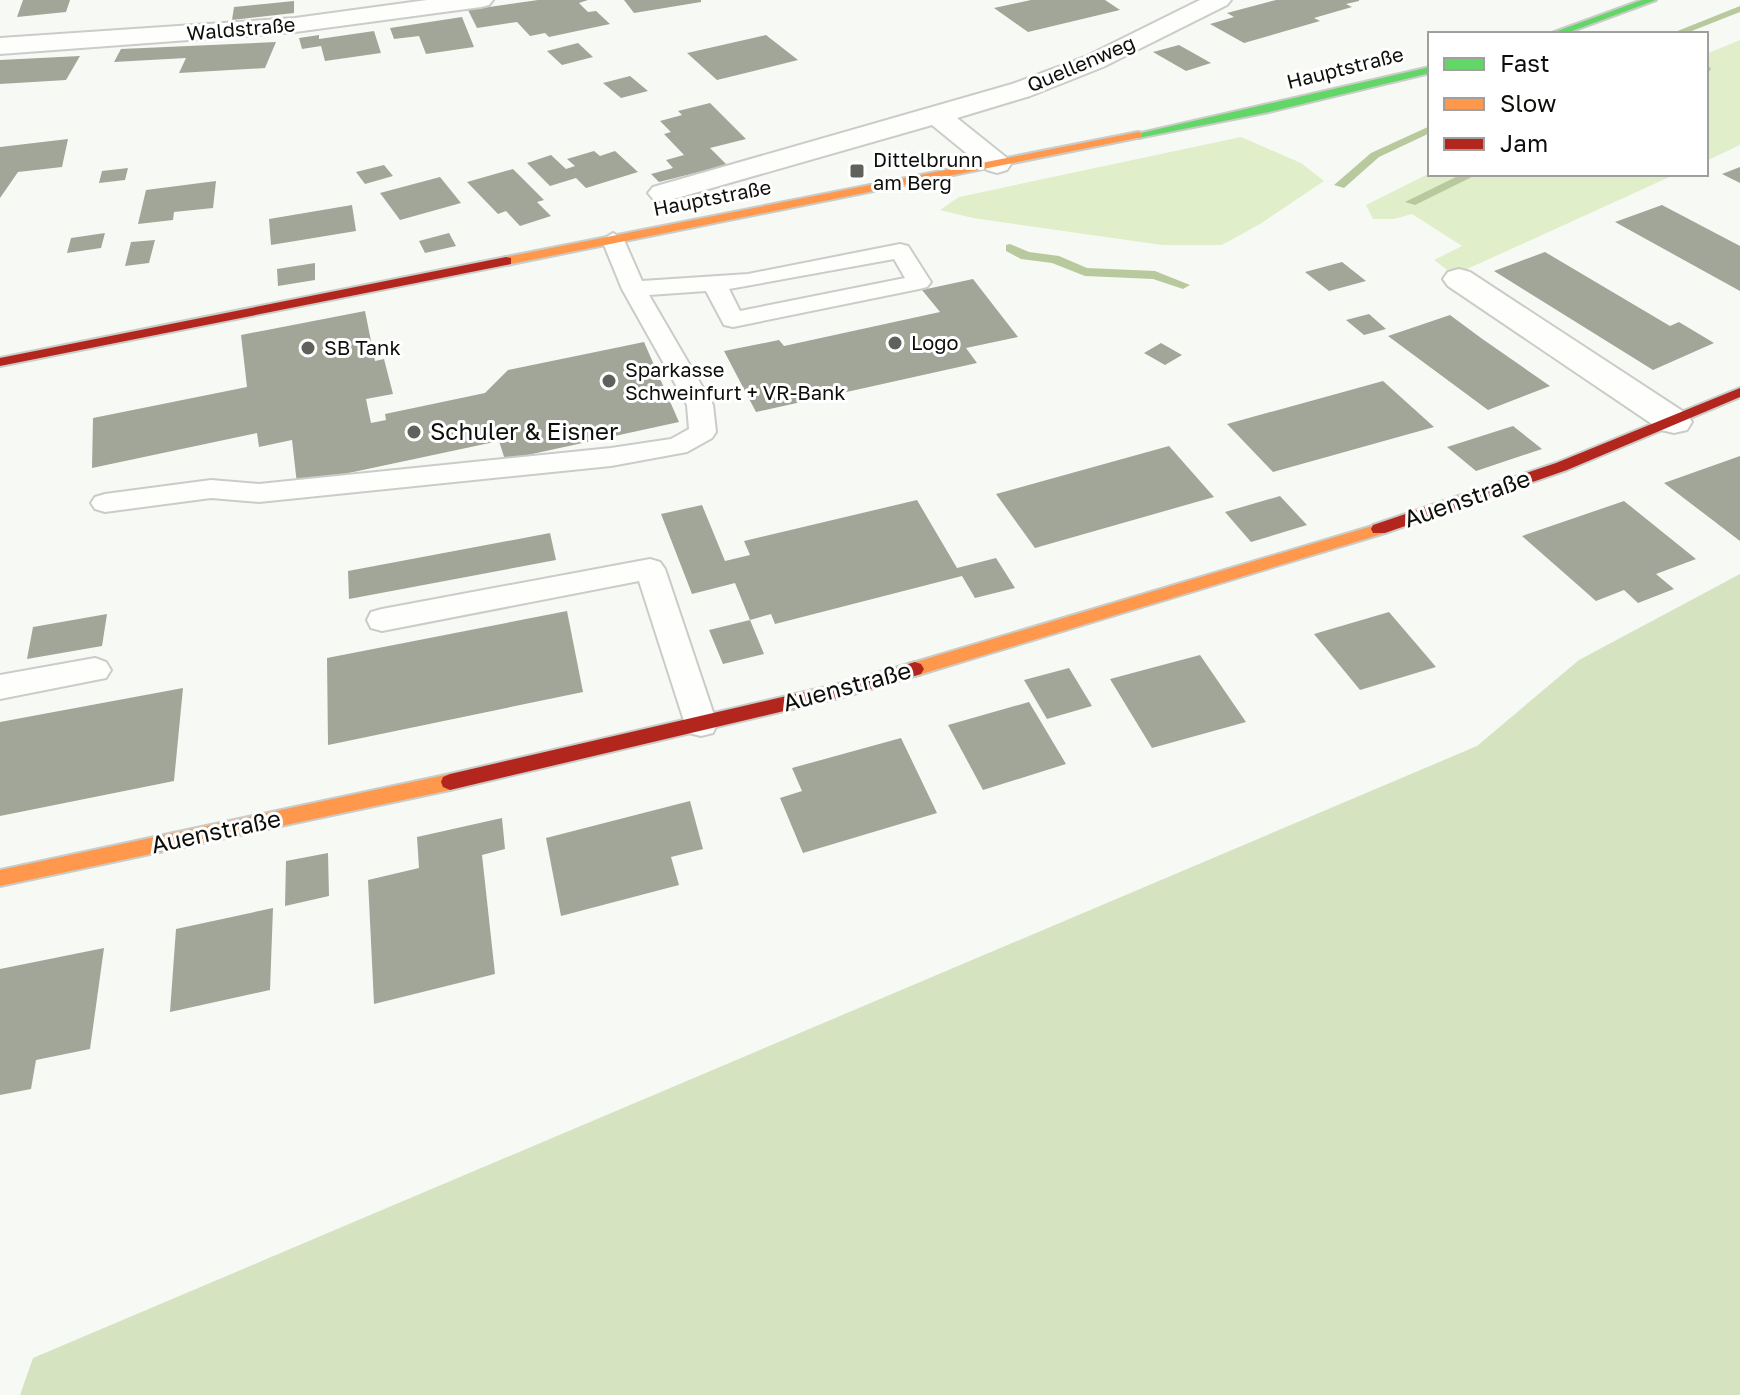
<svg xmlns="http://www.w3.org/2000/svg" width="1740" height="1395" viewBox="0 0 1740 1395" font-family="'Golos Text',sans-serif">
<rect width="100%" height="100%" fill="#f7faf4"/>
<g fill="#e0eeca">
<path d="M1740,40V145L1706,161V54Z"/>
<path d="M1241,137L1301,163L1324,181L1260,224L1222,245H1162L973,218L940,210L959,197Z"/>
<path d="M1430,173V174H1676L1454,275L1434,260L1462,246L1412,214L1394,219H1373L1366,205Z"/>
</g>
<path fill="#d5e3c0" d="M1740,574V1395H20L33,1358L1477,746L1579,660Z"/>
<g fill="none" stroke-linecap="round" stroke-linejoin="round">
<g fill="#b8c99d" fill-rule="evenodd">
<path d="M1740,6V12L1684,34H1670Z"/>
<path d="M1706,65L1711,68L1710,71L1706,72Z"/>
<path d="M1430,126V133L1379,157L1344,188L1334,185L1371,153Z"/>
<path d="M1462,174H1478L1415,205L1405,202Z"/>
<path d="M1010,244L1029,252L1059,256L1087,268L1155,271L1190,285L1183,289L1153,279L1085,276L1052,263L1021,259L1006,251V245Z"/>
</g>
</g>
<g fill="#a1a699">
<path d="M23,0H70L66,12L17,17Z"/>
<path d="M538,0H588L579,3L588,12L596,11L610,24L549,37L545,33L530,36L517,22L477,28L468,10Z"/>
<path d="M624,0H701V2L634,13Z"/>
<path d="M1031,0H1105L1120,10L1028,32L994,8Z"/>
<path d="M1276,0H1359V1L1346,4L1352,7L1314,18L1320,21L1244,43L1210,24L1234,17L1227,13Z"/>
<path d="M294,1V13L232,20L234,7Z"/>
<path d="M462,17L474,47L426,54L419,36L394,39L390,28Z"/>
<path d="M374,31L381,53L325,61L321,46L302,49L299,38L319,35V39Z"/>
<path d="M766,35L798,60L717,80L687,53Z"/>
<path d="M276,42L265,68L179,73L186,58L114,62L121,49Z"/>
<path d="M578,43L593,57L562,65L547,51Z"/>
<path d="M1179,45L1211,63L1186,71L1153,52Z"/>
<path d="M80,56L66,80L0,84V60Z"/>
<path d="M630,76L648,91L621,98L603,83Z"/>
<path d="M710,103L746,139L710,148L727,165L659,182L651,174L673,168L666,160L684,155L664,134L671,132L660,121L682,115L678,111Z"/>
<path d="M68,139L62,167L18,172L0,198V147Z"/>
<path d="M594,151L600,156L615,151L638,172L586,188L576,178L550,186L527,163L551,155L566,169L575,166L567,159Z"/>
<path d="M384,165L393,176L365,184L356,172Z"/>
<path d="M1740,167V183L1722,174Z"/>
<path d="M128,168L125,180L99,183L102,171Z"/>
<path d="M513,169L544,200L537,202L551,216L520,226L506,211L498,214L467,182Z"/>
<path d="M440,177L461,203L400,220L380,193Z"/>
<path d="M216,181L213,208L174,212L173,220L138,224L146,190Z"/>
<path d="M352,205L356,231L271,245L269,219Z"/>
<path d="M1662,205L1740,246V291L1615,222Z"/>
<path d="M105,233L101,248L67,253L71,238Z"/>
<path d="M449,233L456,246L425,253L419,241Z"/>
<path d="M155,240L149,263L125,266L131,242Z"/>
<path d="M1545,252L1670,326L1679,322L1714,343L1653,370L1494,271Z"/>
<path d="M1342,262L1366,281L1329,291L1305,272Z"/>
<path d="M315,263V280L278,286L277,269Z"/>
<path d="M973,279L1018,337L966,348L977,363L756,412L724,351L779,340L784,346L940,312L922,290Z"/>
<path d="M365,311L375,361L384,359L393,394L366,399L371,423L386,420L385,414L485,393L508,370L644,342L679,422L505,460L499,441L297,484L292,440L259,447L257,433L92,468L93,418L247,387L241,335Z"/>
<path d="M1369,314L1386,329L1364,335L1346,320Z"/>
<path d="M1450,315L1481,338L1550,386L1488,410L1388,336Z"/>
<path d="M1161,343L1182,355L1165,365L1144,353Z"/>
<path d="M1383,381L1434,427L1273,472L1227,424Z"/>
<path d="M1513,426L1542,449L1476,471L1447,447Z"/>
<path d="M1169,446L1214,497L1035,548L996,494Z"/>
<path d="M1740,456V541L1664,483Z"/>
<path d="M1280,496L1307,525L1251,542L1225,512Z"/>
<path d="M917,500L957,568L996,558L1015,588L975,598L962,576L775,624L771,614L750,620L764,654L723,664L709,630L750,620L735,583L692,594L661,514L702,505L725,561L750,555L744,541Z"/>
<path d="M1624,501L1696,559L1656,574L1674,589L1638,603L1624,590L1596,601L1522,536Z"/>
<path d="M550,533L556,560L349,599L348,571Z"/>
<path d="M567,611L583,692L328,745L327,658Z"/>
<path d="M1389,612L1436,667L1360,690L1314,634Z"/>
<path d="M107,614L102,646L27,659L33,627Z"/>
<path d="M1200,655L1246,722L1152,748L1110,679Z"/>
<path d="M1069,668L1092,706L1047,719L1024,680Z"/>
<path d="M183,688L174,781L0,816V722Z"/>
<path d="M1029,702L1066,764L983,790L948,725Z"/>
<path d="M901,738L937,813L803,853L780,798L802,791L792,768Z"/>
<path d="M690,801L703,849L671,857L679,885L561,916L546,838Z"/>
<path d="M502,818L505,849L482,855L495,974L374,1004L368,880L419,868L417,837Z"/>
<path d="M328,853L329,896L285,906L286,861Z"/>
<path d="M273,908L270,990L170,1012L176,929Z"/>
<path d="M104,948L90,1049L36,1060L31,1089L0,1095V969Z"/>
</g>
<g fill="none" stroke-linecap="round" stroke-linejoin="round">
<defs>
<g id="lane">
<path d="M613,233L624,240L642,281L748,274L900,244L908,246L931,282L927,287L919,289L733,327L724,325L706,291L649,295L713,405L716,432L712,438L687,452L611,466L259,502L211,498L105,512L95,509L91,503L95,497L105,494L211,480L259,484L611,448L671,439L689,429L687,405L622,289L602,240ZM894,259L905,278L740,311L729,289Z"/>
<path d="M650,559L660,562L665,569L717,724L713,733L701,736L689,733L685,724L639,581L382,631L371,628L367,620L371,612L382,609Z"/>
<path d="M95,658L106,662L111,670L106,678L0,699V675Z"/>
</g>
<g id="street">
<path d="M427,0H493L489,5L481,7L295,32L0,54V38L295,18Z"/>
<path d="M1200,0H1231L1227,5L1103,67L1030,96L957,118L1007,158L1011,164L1007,170L997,173L987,170L932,125L663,202L653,199L648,193L653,187L1012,84L1085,57Z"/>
<path d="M1459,269L1470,272L1687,414L1692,422L1687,430L1674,433L1661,430L1448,286L1443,279L1448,272Z"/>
</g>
<g id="fast">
<path d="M1642,0H1656L1564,34H1549Z"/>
<path d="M1430,67V73L1269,112L1138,138L1132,135Z"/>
</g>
<g id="slow">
<path d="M1138,132L1142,133V137L506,265L500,261L506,257Z"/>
<path d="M1379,524L1387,529L1385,533L915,676L906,669L909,664Z"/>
<path d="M450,774L457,777L459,782L457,787L450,790L0,886V870Z"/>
</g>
<g id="jam">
<path d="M506,257L511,258V264L0,366V358Z"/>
<path d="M1740,388V397L1567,470L1385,533H1373L1371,529L1373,525L1556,463Z"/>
<path d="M915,662L921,664L924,669L921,674L847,696L450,790L443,787L441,782L443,777L450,774L847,682Z"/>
</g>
</defs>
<use href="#lane" stroke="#caccc8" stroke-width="4"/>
<use href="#street" stroke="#caccc8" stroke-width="4"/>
<use href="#fast" stroke="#caccc8" stroke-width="4"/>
<use href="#slow" stroke="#caccc8" stroke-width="4"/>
<use href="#jam" stroke="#caccc8" stroke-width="4"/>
<use href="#lane" fill="#fefefd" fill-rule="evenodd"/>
<use href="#street" fill="#fefefd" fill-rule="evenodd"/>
<use href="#fast" fill="#63d668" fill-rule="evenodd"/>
<use href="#slow" fill="#ff974d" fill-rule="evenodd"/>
<use href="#jam" fill="#b3261e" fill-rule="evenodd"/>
</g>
<g fill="#60615d" stroke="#fff" stroke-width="3">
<rect x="849" y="163" width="16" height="16" rx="4"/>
<circle cx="895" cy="343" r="8"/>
<circle cx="308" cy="348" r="8"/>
<circle cx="609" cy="381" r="8"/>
<circle cx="414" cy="432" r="8"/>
</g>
<g text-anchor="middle" stroke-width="6" stroke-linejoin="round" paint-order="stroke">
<g font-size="20" fill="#0e0f0b" stroke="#fff">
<text transform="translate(241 29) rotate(-5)" y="7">Waldstraße</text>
<text transform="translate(1081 64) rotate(-23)" y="7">Quellenweg</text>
<text transform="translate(1345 68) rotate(-14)" y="7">Hauptstraße</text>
<text transform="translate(712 198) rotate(-11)" y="7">Hauptstraße</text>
</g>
<g font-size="20" fill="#0e0f0b" stroke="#fff" text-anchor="start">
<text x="873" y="167">Dittelbrunn<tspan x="873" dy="23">am Berg</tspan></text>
<text x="911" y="350">Logo</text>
<text x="324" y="355">SB Tank</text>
<text x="625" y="377">Sparkasse<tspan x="625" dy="23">Schweinfurt + VR-Bank</tspan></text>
</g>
<g font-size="24" fill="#0e0f0b" stroke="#fff" text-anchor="start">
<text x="430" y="440">Schuler &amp; Eisner</text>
</g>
<g font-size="24" fill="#0e0f0b" stroke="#fff">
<text transform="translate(1467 499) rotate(-19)" y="8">Auenstraße</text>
<text transform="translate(847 687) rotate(-15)" y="8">Auenstraße</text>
<text transform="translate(216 832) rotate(-12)" y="8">Auenstraße</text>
</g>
</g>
<rect x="1428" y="32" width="280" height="144" fill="#ffffff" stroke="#9f9f9d" stroke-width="2"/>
<rect x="1444" y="58" width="40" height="12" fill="#63d668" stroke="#9f9f9d" stroke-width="2"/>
<text x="1500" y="72" font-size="24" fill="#0e0f0b">Fast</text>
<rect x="1444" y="98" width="40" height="12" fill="#ff974d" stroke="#9f9f9d" stroke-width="2"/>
<text x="1500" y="112" font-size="24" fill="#0e0f0b">Slow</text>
<rect x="1444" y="138" width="40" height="12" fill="#b3261e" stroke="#9f9f9d" stroke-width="2"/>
<text x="1500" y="152" font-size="24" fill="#0e0f0b">Jam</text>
</svg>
